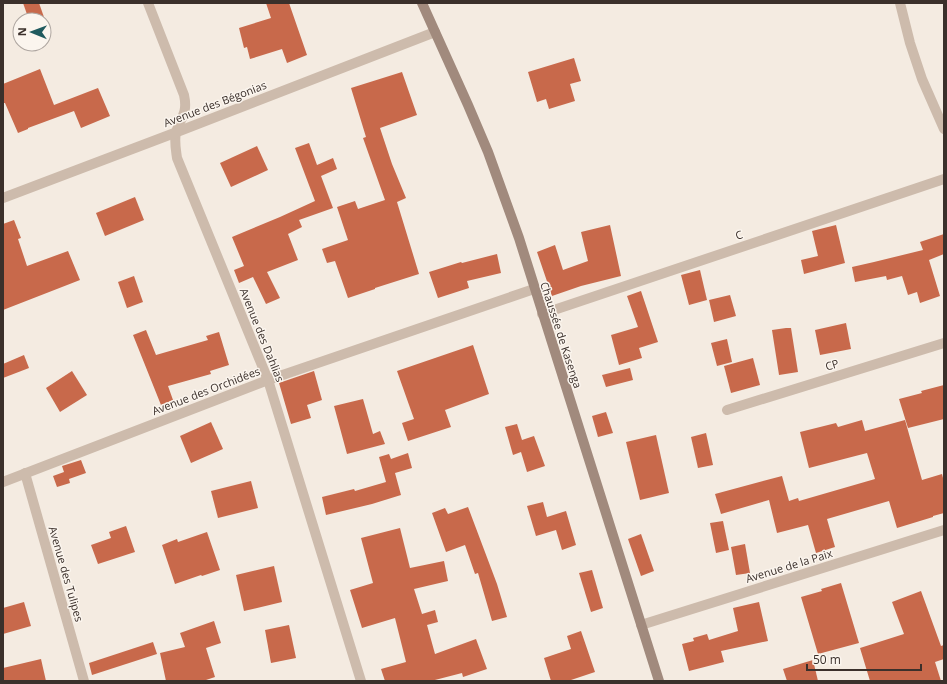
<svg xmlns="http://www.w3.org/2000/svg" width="947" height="684" viewBox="0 0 947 684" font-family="'Open Sans',sans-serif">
<rect width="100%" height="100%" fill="#f4ebe1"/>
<g fill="#c8694b">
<path d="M23,3H39L45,20H29Z"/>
<path d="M266,3H289L307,55L287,63L282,49L250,59L247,47L244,48L239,28L271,18Z"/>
<path d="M574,58L581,81L570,84L575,101L549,109L546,99L537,102L528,72Z"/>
<path d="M40,69L54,105L98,88L110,116L81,128L74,111L28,128V129L18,133L5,103H3V84Z"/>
<path d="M402,72L417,115L380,128L392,164L406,198L397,202L419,274L375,288V289L348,298L335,261L327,263L322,249L348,240L337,207L355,201L358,209L385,200L363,138L366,137L351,88Z"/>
<path d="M309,143L317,165L333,158L337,169L321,176L333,208L299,220L302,227L288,234L298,260L267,272L280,298L266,304L253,277L239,283L234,270L244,266L232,237L280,217L315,201L295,148Z"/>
<path d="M257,146L268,170L231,187L220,163Z"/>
<path d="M135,197L144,220L105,236L96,213Z"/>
<path d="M14,220L21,238L18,239L27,266L68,251L80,280L3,310V224Z"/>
<path d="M610,225L621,276L581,286L552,296L537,252L555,245L563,270L588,261L581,232Z"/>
<path d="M836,225L845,263L804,274L801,260L818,256L812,231Z"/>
<path d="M944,234V254L929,260L940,296L920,303L917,292L908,295L902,276L887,280L886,276L855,282L852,267L874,262L923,250L920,242Z"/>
<path d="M497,254L501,273L467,281L469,288L438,298L429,272L461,262L462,263Z"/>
<path d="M700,270L707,300L689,305L681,275Z"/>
<path d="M134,276L143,302L127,308L118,282Z"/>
<path d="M641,291L658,342L639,348L642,358L619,365L611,335L638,327L627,296Z"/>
<path d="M730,295L736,316L714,322L709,300Z"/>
<path d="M846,323L851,349L820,355L815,330Z"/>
<path d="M786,328H791L798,372L779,375L772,330Z"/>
<path d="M146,330L156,355L208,340L206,336L219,332L229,365L210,371L211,374L168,386L173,400L161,405L133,335Z"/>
<path d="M727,339L732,362L717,366L711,343Z"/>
<path d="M473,345L489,394L445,410L451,427L408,441L402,423L414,419L397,371Z"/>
<path d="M24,355L29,368L3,378V364Z"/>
<path d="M753,358L760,385L731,393L724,366Z"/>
<path d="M630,368L633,380L606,387L602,375Z"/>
<path d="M72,371L87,395L60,412L46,388Z"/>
<path d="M314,371L322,400L307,405L311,418L291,424L279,383Z"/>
<path d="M944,385V419L908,428L899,399L922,393L921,391Z"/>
<path d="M363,399L373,434L380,431L385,444L347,454L334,406Z"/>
<path d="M606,412L613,433L598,437L592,416Z"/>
<path d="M862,420L865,431L905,420L922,480L942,474L944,482V513L933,516V517L897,528L889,501L827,519L835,547L816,553L808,525L777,533L769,500L721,514L715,494L782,476L789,501L798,498L799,501L875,479L867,453L809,468L800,432L836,423L838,427Z"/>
<path d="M211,422L223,449L191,463L180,436Z"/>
<path d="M517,424L522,440L534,436L545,466L527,472L521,452L513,455L505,427Z"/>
<path d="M706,433L713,465L698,468L691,437Z"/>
<path d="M656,435L669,493L640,500L626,442Z"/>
<path d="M408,453L412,468L395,473L401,495L372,504L326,515L322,497L354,489L355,491L386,482L379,457L389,454L391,459Z"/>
<path d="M81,460L86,473L69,479L70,483L57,487L53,476L64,472L62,466Z"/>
<path d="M251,481L258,508L218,518L211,491Z"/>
<path d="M543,502L547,517L566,511L576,545L562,550L556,530L536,536L527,506Z"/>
<path d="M468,507L497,584L507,617L492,621L478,573L475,574L465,545L446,552L432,513L445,508L448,514Z"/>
<path d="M723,521L729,550L716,553L710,523Z"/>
<path d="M126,526L135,552L98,564L91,545L111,538L109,532Z"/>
<path d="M400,528L410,568L444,561L448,581L414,589L422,614L435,610L438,622L427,625L435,654L476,639L487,669L463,677L462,673L431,681H385L381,669L406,662L395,618L362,628L350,590L373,583L361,538Z"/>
<path d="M207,532L220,570L202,576L201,575L175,584L162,545L177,539L178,542Z"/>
<path d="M641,534L654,571L641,576L628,539Z"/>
<path d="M745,544L750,573L736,575L731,547Z"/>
<path d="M274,566L282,602L244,611L236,575Z"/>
<path d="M592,570L603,608L591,612L579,573Z"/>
<path d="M841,583L859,643L818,654L801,597L822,591L821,589Z"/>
<path d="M921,591L941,646L944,645V659L935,662L941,681H870L860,648L904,634L892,602Z"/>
<path d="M24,602L31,626L3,634V608Z"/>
<path d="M759,602L768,641L721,651L724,662L689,671L682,644L694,641L693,638L707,634L709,640L738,631L733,608Z"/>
<path d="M214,621L221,643L206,648L215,677L203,681H166L160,653L185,647L180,633Z"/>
<path d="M289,625L296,658L271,663L265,630Z"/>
<path d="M581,631L595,672L568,681H551L544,658L571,649L567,636Z"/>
<path d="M153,642L157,654L92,675L89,663Z"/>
<path d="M41,659L46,681H3V668Z"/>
<path d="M813,660L818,681H787L783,669Z"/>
</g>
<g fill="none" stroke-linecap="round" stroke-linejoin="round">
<g stroke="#cdbbac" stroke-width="10">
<path d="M148,3L184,95C188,113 181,117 176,132C174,141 176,150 177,158L268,380L361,681"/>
<path d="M900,3L910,43L922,79L944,129"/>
<path d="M3,198L177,132L435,32"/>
<path d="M542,314L944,179"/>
<path d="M727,410L944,343"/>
<path d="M25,473L84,681"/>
<path d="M3,482L268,380L534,289"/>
<path d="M641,625L944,530"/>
</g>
<path stroke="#a18a7d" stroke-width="10" d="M422,3L468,105L488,152L519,238L659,681"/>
</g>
<g text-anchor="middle" stroke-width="3" stroke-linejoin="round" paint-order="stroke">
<g font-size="11" fill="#3b302b" stroke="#fbf5ee">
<text transform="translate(215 104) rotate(-21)" y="4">Avenue des Bégonias</text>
<text transform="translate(739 235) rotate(-19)" y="4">C</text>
<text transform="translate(262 335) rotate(68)" y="4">Avenue des Dahlias</text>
<text transform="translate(561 335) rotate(72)" y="4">Chaussée de Kasenga</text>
<text transform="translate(832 365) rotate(-17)" y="4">CP</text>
<text transform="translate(206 391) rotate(-21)" y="4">Avenue des Orchidées</text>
<text transform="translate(789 566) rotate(-17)" y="4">Avenue de la Paix</text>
<text transform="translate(66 574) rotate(74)" y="4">Avenue des Tulipes</text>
</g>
</g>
<rect width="947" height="684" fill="none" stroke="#3b302b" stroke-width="8"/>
<g transform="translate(32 32) rotate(271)"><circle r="19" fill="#fbf5ee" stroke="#aea6a0"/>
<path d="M0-3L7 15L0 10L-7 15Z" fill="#1f5a5e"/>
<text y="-6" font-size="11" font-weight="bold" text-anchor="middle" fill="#3b302b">N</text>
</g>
<path d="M807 664v6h114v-6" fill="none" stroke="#3b302b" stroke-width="2"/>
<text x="813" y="664" font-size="12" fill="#3b302b" stroke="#fbf5ee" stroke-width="3" paint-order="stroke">50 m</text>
</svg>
